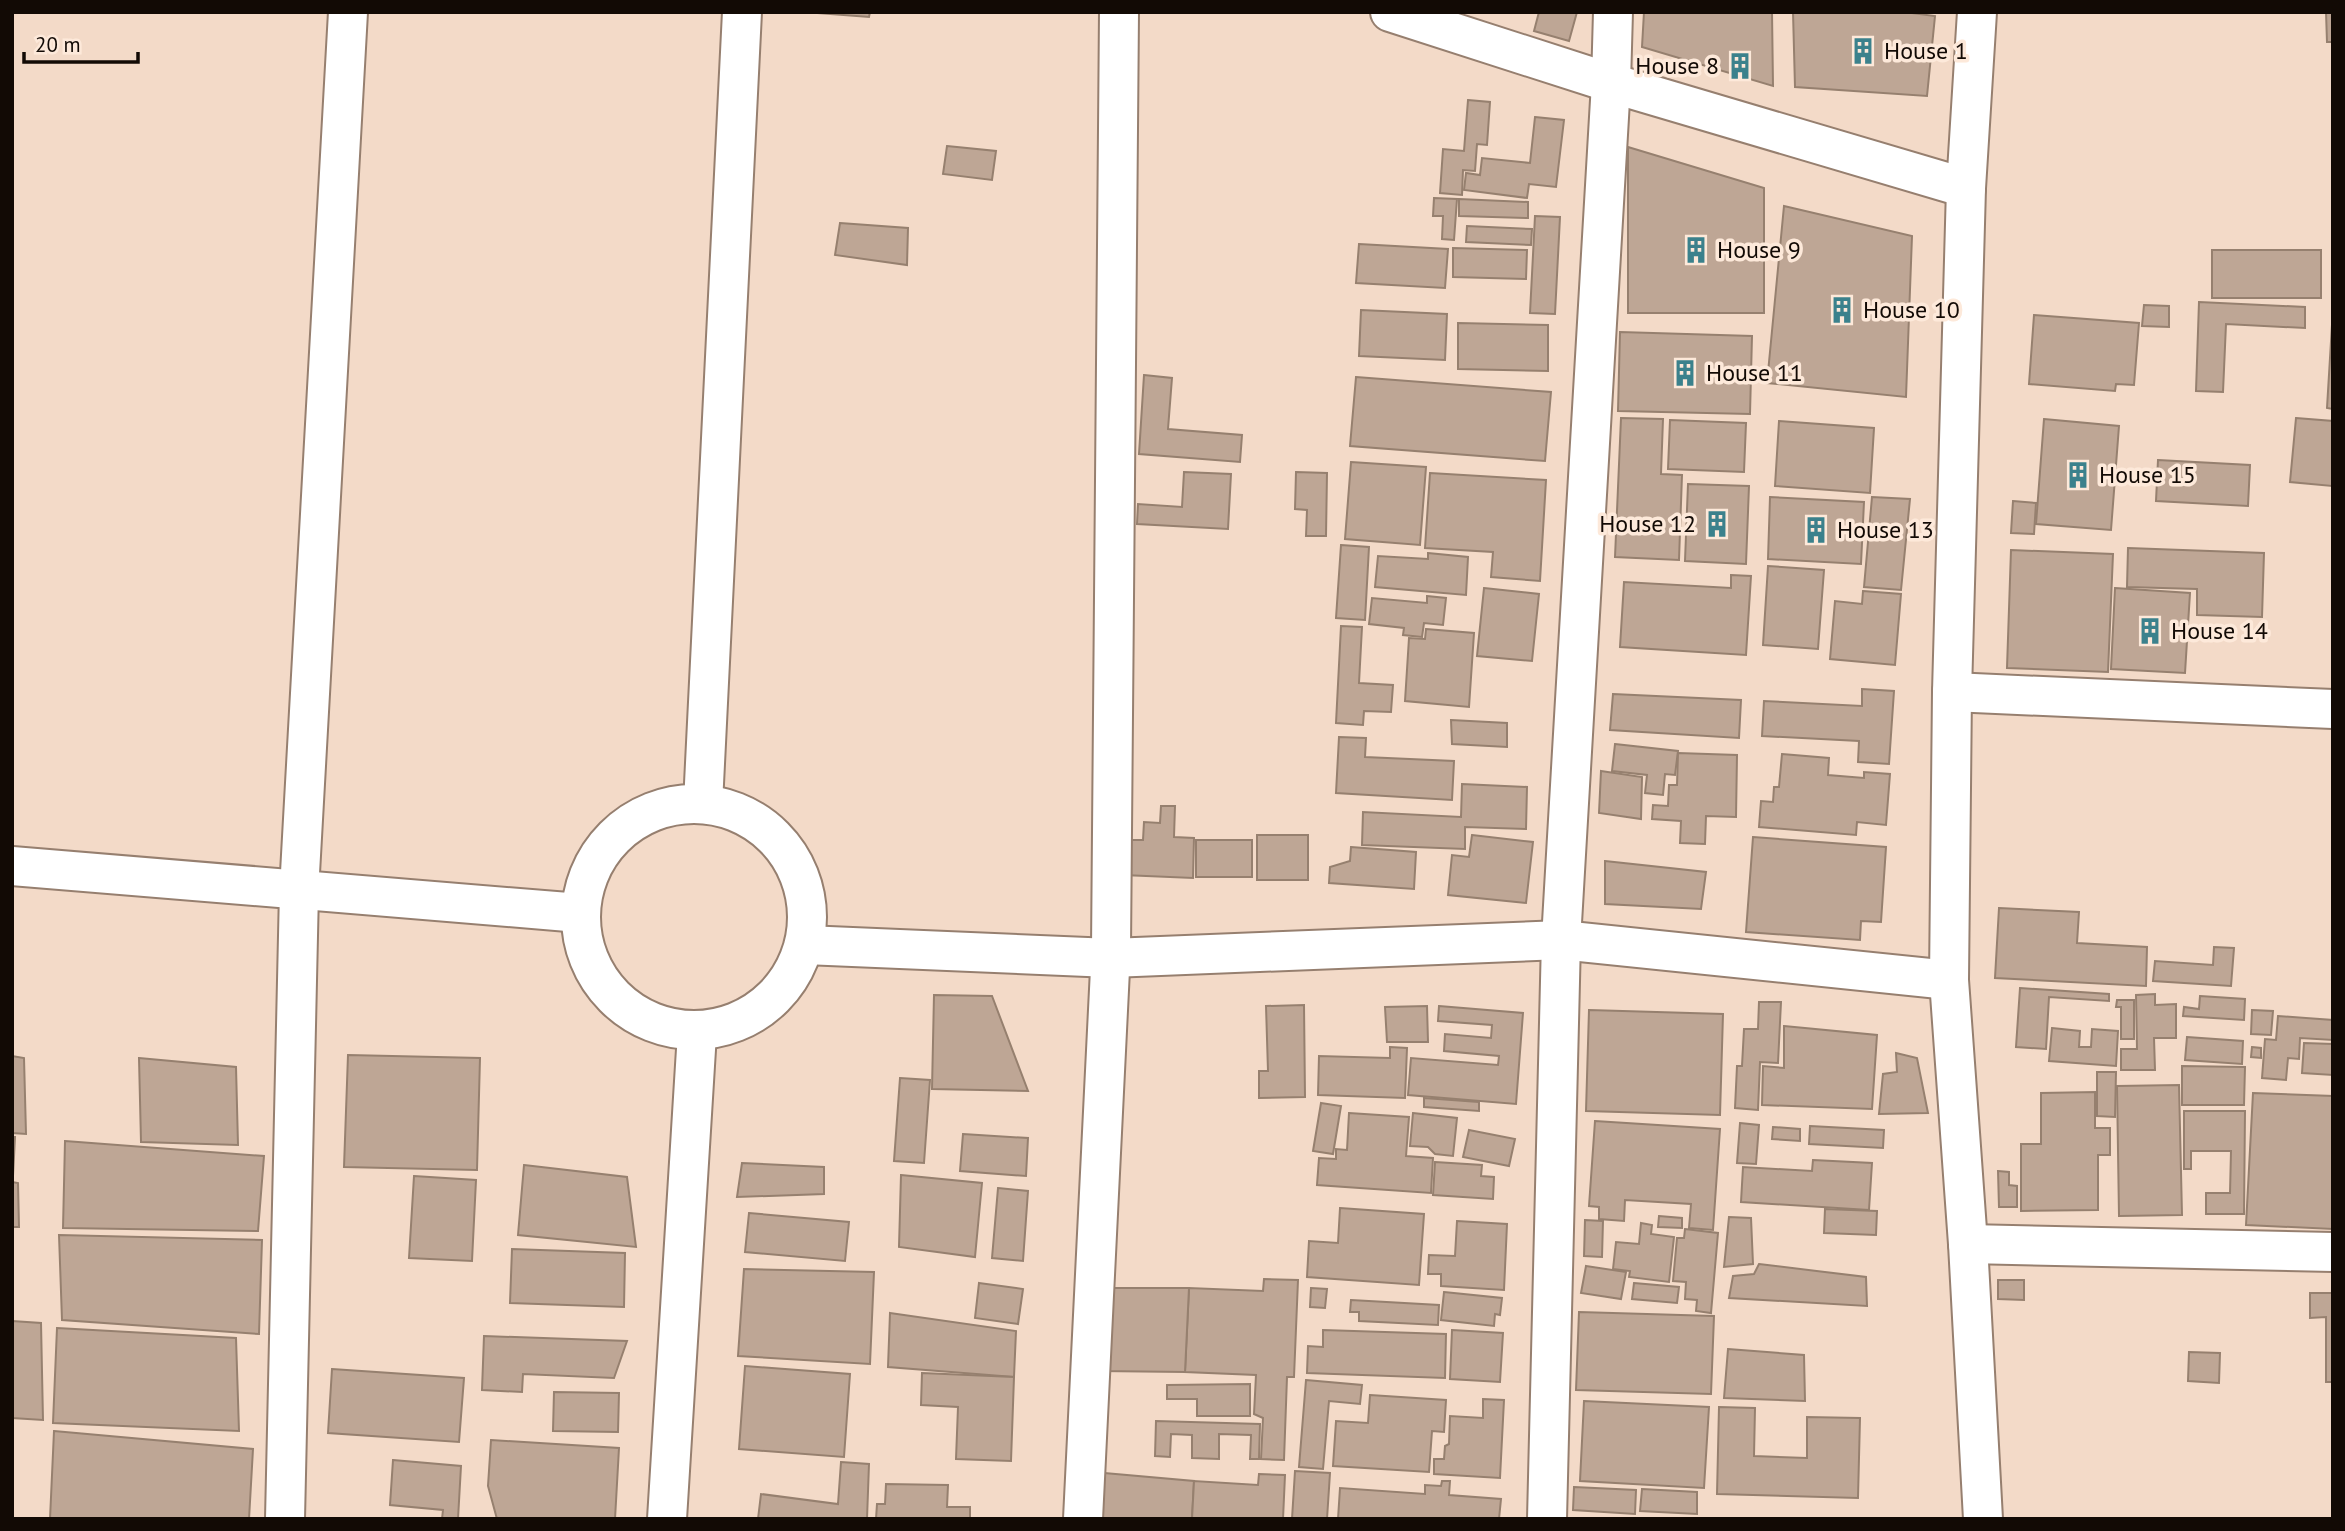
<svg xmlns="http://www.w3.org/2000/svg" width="2345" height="1531" viewBox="0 0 2345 1531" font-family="'PT Sans',sans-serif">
<rect width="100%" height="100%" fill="#f3dac8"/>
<g fill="#bea695" stroke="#96806f" stroke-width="2">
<path d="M804,12H870L869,17Z"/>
<path d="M1539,12H1577L1569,41L1534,31Z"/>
<path d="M1644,12H1772L1773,86L1642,47Z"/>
<path d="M1793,12H1904L1935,16L1927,96L1795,87Z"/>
<path d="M2326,12H2333V42H2327Z"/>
<path d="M1468,100L1490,102L1487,145L1477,144L1475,171L1463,170L1462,195L1440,193L1443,149L1464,151Z"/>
<path d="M1535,117L1564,120L1556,187L1529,184L1527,198L1464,190L1466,173L1480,175L1482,158L1530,163Z"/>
<path d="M947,146L996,151L992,180L943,174Z"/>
<path d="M1628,147L1764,188V313H1628Z"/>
<path d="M1434,198L1457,199L1454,240L1442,239L1443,216H1433Z"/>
<path d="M1459,199L1528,202V218L1459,216Z"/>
<path d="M1784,206L1912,236L1906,397L1767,383Z"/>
<path d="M1535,216L1560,217L1555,314L1530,313Z"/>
<path d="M840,223L908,228L907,265L835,255Z"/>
<path d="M1467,226L1532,229L1531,245L1466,242Z"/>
<path d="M1359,244L1448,249L1445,288L1356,283Z"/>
<path d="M1453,248L1527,250L1526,279L1453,277Z"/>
<rect x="2212" y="250" width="109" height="48"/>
<path d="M2199,302L2305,307V328L2226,324L2223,392L2196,391Z"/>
<path d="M2144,305L2169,306V327L2142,326Z"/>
<path d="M2333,308V409L2327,408Z"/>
<path d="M1361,310L1447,314L1445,360L1359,356Z"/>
<path d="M2034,315L2139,323L2134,385L2116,384L2115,391L2029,384Z"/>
<path d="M1458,323L1548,325V371L1458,369Z"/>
<path d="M1620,332L1752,336L1750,414L1618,411Z"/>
<path d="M1144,375L1172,378L1168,429L1242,435L1240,462L1139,454Z"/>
<path d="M1356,377L1551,392L1545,461L1350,446Z"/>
<path d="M1621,418L1663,419L1661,474L1682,475L1679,560L1615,557Z"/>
<path d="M2296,418L2333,421L2332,486L2290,482Z"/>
<path d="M2044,419L2119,426L2111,530L2036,524Z"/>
<path d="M1670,420L1746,423L1744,472L1668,469Z"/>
<path d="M1779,421L1874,428L1870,493L1775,486Z"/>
<path d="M2158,460L2250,465L2248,506L2156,501Z"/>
<path d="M1351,462L1426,467L1420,545L1345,539Z"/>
<path d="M1184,472L1231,474L1228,529L1137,524L1138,504L1182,507Z"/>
<path d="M1296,472L1327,473L1326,536H1306L1307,510L1295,509Z"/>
<path d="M1430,473L1546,480L1540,581L1491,577L1493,552L1425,548Z"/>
<path d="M1688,484L1749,486L1746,564L1685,561Z"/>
<path d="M1770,497L1864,502L1861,564L1768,559Z"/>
<path d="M1872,497L1910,499L1901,590L1864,587Z"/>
<path d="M2013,501L2036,503L2034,534L2011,533Z"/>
<path d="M1341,545L1369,547L1365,620L1336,618Z"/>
<path d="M2128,548L2264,553L2262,617L2197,615V589L2127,587Z"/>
<path d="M2011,550L2113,554L2108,672L2007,668Z"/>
<path d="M1428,553L1468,557L1466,595L1375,587L1378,556L1428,559Z"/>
<path d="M1768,566L1824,570L1818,649L1763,645Z"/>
<path d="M1731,575L1751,576L1746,655L1620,647L1624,582L1731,588Z"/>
<path d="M1484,588L1539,594L1532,661L1477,656Z"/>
<path d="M2115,588L2190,593L2185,673L2111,669Z"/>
<path d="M1863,591L1901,594L1895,665L1830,659L1835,601L1862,604Z"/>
<path d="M1427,596L1446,598L1443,625L1424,623L1422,637L1403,635L1404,628L1369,624L1372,598L1427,603Z"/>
<path d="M1341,626L1362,627L1359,683L1393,685L1391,712L1364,711L1363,725L1336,723Z"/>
<path d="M1426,629L1474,633L1469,707L1405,701L1409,638L1425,639Z"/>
<path d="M1862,689L1894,691L1889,764L1858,762L1859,741L1762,736L1764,701L1862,706Z"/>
<path d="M1613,694L1741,700L1739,738L1610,730Z"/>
<path d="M1451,720L1507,723V747L1452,744Z"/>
<path d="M1339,737L1366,738L1365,757L1454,761L1452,800L1336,793Z"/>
<path d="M1615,744L1678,751L1675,775L1665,774L1663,795L1645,793L1647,775L1612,771Z"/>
<path d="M1678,753L1737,755L1736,817L1706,816L1705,844L1680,843L1681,821L1652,819L1653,805L1668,806L1669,785H1677Z"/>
<path d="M1782,754L1829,758L1828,775L1864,778V772L1890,774L1886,825L1857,822L1856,835L1759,827L1761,801L1773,802L1774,787H1779Z"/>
<path d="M1601,771L1642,777L1641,819L1599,813Z"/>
<path d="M1462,784L1527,787L1526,829L1465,827V849L1362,845L1363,812L1461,817Z"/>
<path d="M1161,806H1175L1174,837L1194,838L1193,878L1123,875L1124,840H1143L1144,822L1160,823Z"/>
<rect x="1257" y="835" width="51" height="45"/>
<path d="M1472,835L1533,842L1526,903L1448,895L1452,855L1469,857Z"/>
<path d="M1753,837L1886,847L1881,922L1861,921L1860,940L1746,932Z"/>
<rect x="1196" y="840" width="56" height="37"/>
<path d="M1351,847L1416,852L1414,889L1329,883L1330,867L1350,861Z"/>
<path d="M1605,861L1706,872L1701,909L1605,904Z"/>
<path d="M1999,908L2079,912L2077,943L2147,947L2146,986L1995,978Z"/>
<path d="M2214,947L2234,948L2231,986L2153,981L2155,961L2213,965Z"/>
<path d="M2020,988L2109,994V1001L2049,997L2046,1049L2016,1047Z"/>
<path d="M2155,994V1005L2176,1004V1038H2154L2155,1070H2121V1049H2137L2136,995Z"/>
<path d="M934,995L992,996L1028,1091L932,1089Z"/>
<path d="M2200,996L2245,999L2244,1020L2183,1016L2184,1007L2199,1009Z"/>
<path d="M2117,1000H2134V1039H2121V1007H2116Z"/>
<path d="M1759,1002H1781L1778,1063L1760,1062L1758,1110L1735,1108L1737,1066H1742L1744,1029H1758Z"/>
<path d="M1304,1005L1305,1097L1259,1098V1071H1268L1266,1006Z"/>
<path d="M1427,1006L1428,1042H1387L1385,1007Z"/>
<path d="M1439,1006L1523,1013L1516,1104L1408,1095L1411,1058L1498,1065L1499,1056L1444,1051L1445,1034L1491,1038L1492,1025L1438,1021Z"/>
<path d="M1589,1010L1723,1014L1720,1115L1586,1111Z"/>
<path d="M2252,1010L2273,1011L2271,1035L2251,1034Z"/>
<path d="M2278,1016L2333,1020V1040L2300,1038L2299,1059L2288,1058L2286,1080L2262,1078L2265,1039L2276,1040Z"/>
<path d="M1784,1026L1877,1035L1872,1109L1762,1105L1763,1066L1784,1068Z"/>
<path d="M2052,1028L2080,1031L2079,1047H2091L2092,1029L2118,1031L2116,1066L2049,1061Z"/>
<path d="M2187,1037L2243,1041L2242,1064L2185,1060Z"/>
<path d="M2304,1043L2333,1044V1075L2302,1073Z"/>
<path d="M1390,1047L1407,1048L1405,1098L1318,1095L1319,1056L1390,1058Z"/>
<path d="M2252,1047L2261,1048V1058L2251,1057Z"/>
<path d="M1896,1053L1917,1058L1928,1113L1879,1114L1883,1074L1897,1072Z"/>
<path d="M348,1055L480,1058L477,1170L344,1167Z"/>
<path d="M12,1056L24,1058L26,1134L12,1133Z"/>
<path d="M139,1058L236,1067L238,1145L141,1142Z"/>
<path d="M2182,1066L2245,1067L2244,1105H2182Z"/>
<path d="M2097,1072H2116L2115,1117L2097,1116Z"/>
<path d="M900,1078L930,1080L924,1163L894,1161Z"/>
<path d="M2179,1085L2182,1215L2119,1216L2117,1086Z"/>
<path d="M2095,1092V1128H2110V1155H2098V1210L2021,1211V1144H2041V1093Z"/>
<path d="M2253,1093L2333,1096V1229L2246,1225Z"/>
<path d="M1424,1098L1479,1102V1111L1424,1107Z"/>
<path d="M1321,1103L1341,1106L1333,1154L1313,1151Z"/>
<path d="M2184,1111H2245L2244,1214H2206V1193H2230L2231,1151H2191V1169H2184Z"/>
<path d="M1349,1113L1409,1117L1406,1156L1433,1158L1431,1193L1317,1185L1319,1158L1336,1159V1149L1347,1150Z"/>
<path d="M1413,1113L1457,1118L1453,1156L1435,1154L1428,1147L1410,1146Z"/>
<path d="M1595,1121L1720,1129L1713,1230L1689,1228L1691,1204L1625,1200L1624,1221L1599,1219V1207L1589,1206Z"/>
<path d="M1740,1123L1759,1125L1756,1164L1737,1163Z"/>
<path d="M1810,1126L1884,1130L1883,1148L1809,1144Z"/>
<path d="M1773,1127L1800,1129V1141L1772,1139Z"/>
<path d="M1469,1130L1515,1139L1509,1166L1463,1157Z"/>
<path d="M963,1134L1028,1138L1026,1176L960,1171Z"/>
<path d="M12,1137H15L13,1176H12Z"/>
<path d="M65,1141L264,1156L258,1231L63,1228Z"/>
<path d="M1813,1160L1872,1163L1869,1210L1741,1202L1743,1167L1812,1171Z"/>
<path d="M1435,1162L1482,1165L1481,1176L1494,1177L1493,1199L1433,1195Z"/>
<path d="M742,1163L824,1167V1194L737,1197Z"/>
<path d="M524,1165L627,1177L636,1247L518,1235Z"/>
<path d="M1998,1171L2009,1172V1185L2017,1186V1207H1999Z"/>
<path d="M901,1175L982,1183L975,1257L899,1247Z"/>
<path d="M414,1176L476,1180L472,1261L409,1258Z"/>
<path d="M12,1182L18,1183L19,1227H12Z"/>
<path d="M998,1188L1028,1191L1023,1261L992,1258Z"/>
<path d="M1340,1208L1424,1214L1419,1285L1307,1277L1309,1241L1338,1243Z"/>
<path d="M1825,1209L1877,1211L1876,1235L1824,1233Z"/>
<path d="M749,1213L849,1222L845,1261L745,1252Z"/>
<path d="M1659,1216L1682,1218V1228L1658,1227Z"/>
<path d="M1729,1217L1751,1218L1753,1264L1724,1267Z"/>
<path d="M1585,1220L1603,1221L1602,1257L1584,1256Z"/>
<path d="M1457,1221L1507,1224L1504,1290L1441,1286V1274H1428L1429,1255L1455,1256Z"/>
<path d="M1641,1223L1652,1225L1651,1234L1674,1237L1669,1282L1629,1277L1630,1271L1613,1269L1616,1242L1639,1244Z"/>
<path d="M1685,1229L1718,1233L1711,1313L1696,1311L1697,1300L1685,1299L1686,1282L1673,1281L1677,1238H1684Z"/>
<path d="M59,1235L262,1240L259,1334L62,1320Z"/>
<path d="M512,1249L625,1253L624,1307L510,1303Z"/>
<path d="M1759,1264L1866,1277L1867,1306L1729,1298L1733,1276L1754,1274Z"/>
<path d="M1586,1266L1626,1272L1621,1299L1581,1293Z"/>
<path d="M744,1269L874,1272L870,1364L738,1356Z"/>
<path d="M1264,1279L1298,1280L1294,1377H1287L1284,1460L1261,1459L1263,1418L1254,1414L1256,1375L1185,1372L1189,1288L1263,1291Z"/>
<path d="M1998,1280H2024V1300L1998,1299Z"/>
<path d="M979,1283L1023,1289L1018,1324L975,1318Z"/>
<path d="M1634,1283L1679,1287L1677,1303L1632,1299Z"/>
<path d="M1105,1288H1189L1185,1372L1099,1371Z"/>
<path d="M1311,1288L1327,1289L1325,1308L1310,1307Z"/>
<path d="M1444,1292L1502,1298L1500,1315L1495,1314L1494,1326L1441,1320Z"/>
<path d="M2310,1293H2333V1382H2326V1317L2310,1318Z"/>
<path d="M1351,1300L1439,1305L1438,1325L1359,1321V1312H1350Z"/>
<path d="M1579,1312L1714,1316L1711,1394L1576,1390Z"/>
<path d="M890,1313L1016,1331L1014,1377L888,1367Z"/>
<path d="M12,1321L41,1323L43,1420L12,1418Z"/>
<path d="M57,1328L236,1338L239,1431L53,1423Z"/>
<path d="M1323,1330L1446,1334L1445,1378L1307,1373L1308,1346L1323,1347Z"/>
<path d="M1452,1330L1503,1333L1500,1382L1450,1379Z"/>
<path d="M484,1336L627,1341L614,1378L523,1374L522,1392L482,1390Z"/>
<path d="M1728,1349L1804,1355L1805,1401L1724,1398Z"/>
<path d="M2189,1352L2220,1353L2219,1383L2188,1381Z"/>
<path d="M745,1366L850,1374L844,1457L739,1449Z"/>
<path d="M332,1369L464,1378L459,1442L328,1433Z"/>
<path d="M922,1373L1014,1377L1011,1461L956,1459L958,1407L921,1405Z"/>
<path d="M1306,1380L1362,1385L1360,1404L1329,1401L1323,1469L1299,1467Z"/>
<path d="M1250,1384V1416H1197V1399H1167V1385Z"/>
<path d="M554,1392L619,1393L618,1432L553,1431Z"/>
<path d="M1370,1395L1446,1400L1444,1432L1432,1431L1429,1472L1333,1466L1336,1421L1368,1423Z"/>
<path d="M1483,1399L1504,1400L1500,1478L1434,1474V1459H1444L1445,1446L1449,1444L1450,1416L1483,1418Z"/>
<path d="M1584,1401L1709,1407L1704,1488L1580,1481Z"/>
<path d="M1719,1407L1755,1408L1754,1456L1807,1458V1417L1860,1418L1858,1498L1717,1494Z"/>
<path d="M1156,1421L1260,1424L1259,1459H1250L1251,1435L1219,1434V1459L1192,1458V1435L1171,1434L1170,1457L1155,1456Z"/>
<path d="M54,1431L253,1449L249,1519H50Z"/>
<path d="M491,1440L619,1448L615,1519H497L488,1486Z"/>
<path d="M393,1460L461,1466L458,1519H442L443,1510L390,1505Z"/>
<path d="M841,1462L869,1464L867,1519H758L761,1494L838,1504Z"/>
<path d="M1295,1471L1330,1473L1327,1519H1292Z"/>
<path d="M1093,1472L1194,1481L1192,1519H1089Z"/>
<path d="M1259,1474L1285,1475L1283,1519H1192L1194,1481L1258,1485Z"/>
<path d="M1442,1481H1450L1449,1495L1501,1499L1499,1519H1338L1340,1488L1425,1494V1485L1441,1486Z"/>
<path d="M886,1484L948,1485L947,1507H970V1519H876L877,1504H885Z"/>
<path d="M1574,1487L1636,1490L1635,1514L1573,1510Z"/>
<path d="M1642,1489L1697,1492V1514L1640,1511Z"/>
</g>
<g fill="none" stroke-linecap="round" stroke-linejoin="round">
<defs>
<g id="street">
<path d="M1390,12L1611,83L1966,188"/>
<path d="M1952,692L2333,709"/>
<path d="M703,804L742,12"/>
<circle cx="694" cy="917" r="113"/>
<path d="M12,866L580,913"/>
<path d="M805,945L1111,958L1561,940L1949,980"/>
<path d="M1968,1244L2333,1252"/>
<path d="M285,1519L299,891L348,12"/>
<path d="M667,1519L697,1033"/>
<path d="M1083,1519L1111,949L1119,12"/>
<path d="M1547,1519L1561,940L1611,83L1613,12"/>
</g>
<path id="secondary" d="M1977,12L1966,188L1952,692L1949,980L1968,1244L1983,1519"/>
</defs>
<use href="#street" stroke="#967f6f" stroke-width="42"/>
<use href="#secondary" stroke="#967f6f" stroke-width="42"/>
<use href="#street" stroke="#fff" stroke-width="38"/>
<use href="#secondary" stroke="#fff" stroke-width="38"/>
</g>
<defs>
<symbol id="building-bare" viewBox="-9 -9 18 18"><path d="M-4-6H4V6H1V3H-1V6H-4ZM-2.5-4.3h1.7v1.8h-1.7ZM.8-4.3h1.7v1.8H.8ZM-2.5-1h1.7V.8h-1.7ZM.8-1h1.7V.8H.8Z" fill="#3b818c" stroke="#fde9da" stroke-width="2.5" paint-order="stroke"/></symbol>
</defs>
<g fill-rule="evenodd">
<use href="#building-bare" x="1844" y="32" width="38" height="38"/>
<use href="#building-bare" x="1721" y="47" width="38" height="38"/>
<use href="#building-bare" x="1677" y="231" width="38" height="38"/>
<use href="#building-bare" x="1823" y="291" width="38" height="38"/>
<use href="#building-bare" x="1666" y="354" width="38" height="38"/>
<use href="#building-bare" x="2059" y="456" width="38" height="38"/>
<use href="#building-bare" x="1698" y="505" width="38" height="38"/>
<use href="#building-bare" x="1797" y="511" width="38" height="38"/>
<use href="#building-bare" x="2131" y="612" width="38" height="38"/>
</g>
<g text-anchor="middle" stroke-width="7" stroke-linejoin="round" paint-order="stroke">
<g font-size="24" fill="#120a05" stroke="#fde9da" text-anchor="start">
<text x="1884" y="59">House 1</text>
<text x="1719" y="74" text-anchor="end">House 8</text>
<text x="1717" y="258">House 9</text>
<text x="1863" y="318">House 10</text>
<text x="1706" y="381">House 11</text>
<text x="2099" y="483">House 15</text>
<text x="1696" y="532" text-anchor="end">House 12</text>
<text x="1837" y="538">House 13</text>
<text x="2171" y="639">House 14</text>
</g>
</g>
<rect width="2345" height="1531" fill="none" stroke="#120a05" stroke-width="28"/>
<path d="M24 52v10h114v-10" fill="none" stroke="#120a05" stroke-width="3.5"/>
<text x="35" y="52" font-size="21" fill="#120a05" stroke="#fde9da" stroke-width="5" paint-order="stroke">20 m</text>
</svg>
